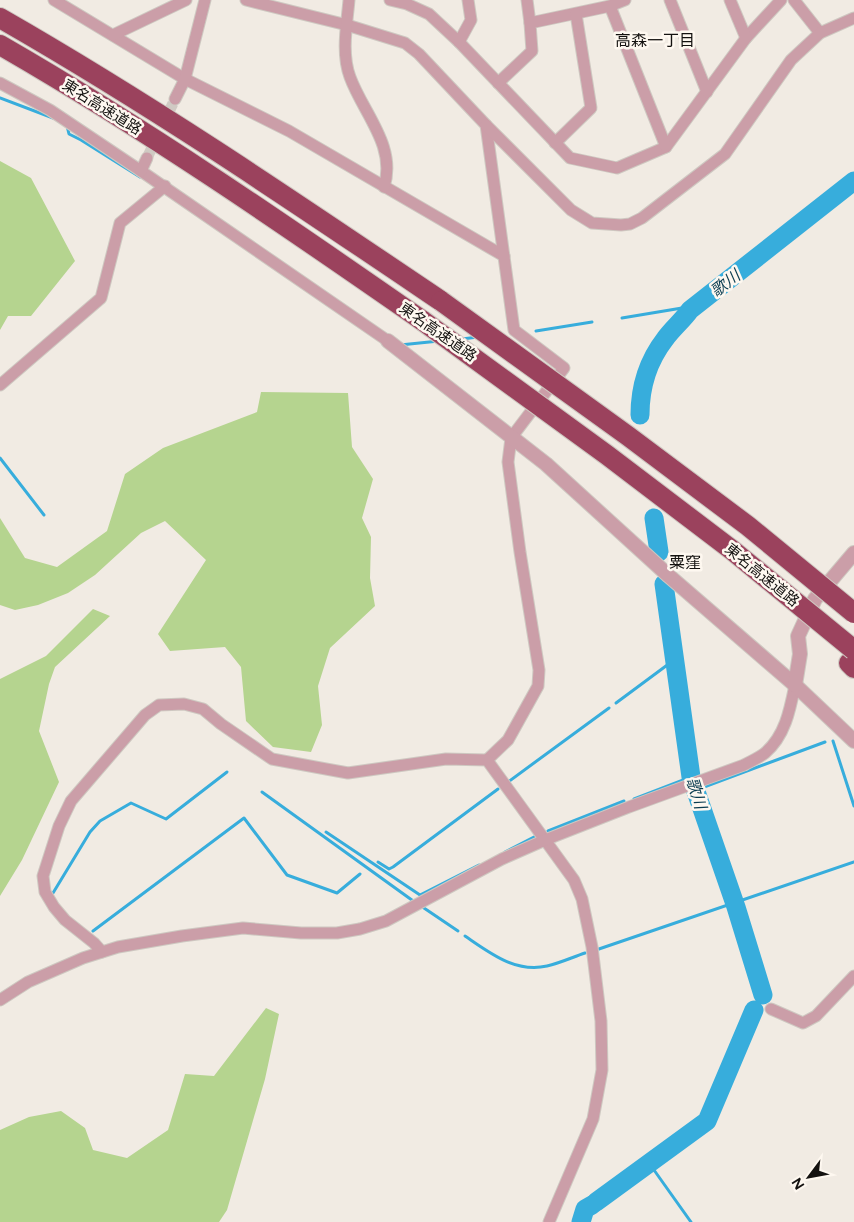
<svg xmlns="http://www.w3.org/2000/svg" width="854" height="1222" viewBox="0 0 854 1222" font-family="Figtree,'Noto Sans JP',sans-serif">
<rect width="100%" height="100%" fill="#f1ebe3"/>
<g fill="#b5d48f">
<path d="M0,161L31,178L75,261L31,316H8L0,330Z"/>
<path d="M261,392L348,393L352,447L373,479L362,518L371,537L370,578L375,606L330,648L318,686L322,725L311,752L273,747L246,721L241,667L225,647L170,651L158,634L206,560L165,521L141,533L95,575L68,593L38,605L15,610L0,605V518L25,558L57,567L107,531L125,474L163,448L257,412Z"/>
<path d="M93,609L110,616L55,667L49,684L39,731L59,782L22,860L0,896V679L46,656Z"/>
<path d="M266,1008L279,1014L265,1079L227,1210L219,1222H0V1130L29,1117L61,1111L85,1128L93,1150L127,1158L168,1130L185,1074L214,1076Z"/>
</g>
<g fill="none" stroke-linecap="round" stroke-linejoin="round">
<g stroke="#37addc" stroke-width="3">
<path d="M0,98L53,118"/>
<path d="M67,126L69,134L81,140L140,177"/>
<path d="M622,318L688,307L690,310"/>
<path d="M536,331L592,322"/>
<path d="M462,339L478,337"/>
<path d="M400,345L439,341"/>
<path d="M0,458L44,515"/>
<path d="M616,703L674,660"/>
<path d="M833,741L854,806"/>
<path d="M508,782L609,708"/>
<path d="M704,787L825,742"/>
<path d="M262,792L416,903"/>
<path d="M634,799L691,777"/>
<path d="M548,831L624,801"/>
<path d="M326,832L420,895L479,865"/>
<path d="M505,852L534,837"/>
<path d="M378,862L389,869L393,867L498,789"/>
<path d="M53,893L90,832L100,821L131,803L166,819L227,772"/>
<path d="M421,906L458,931"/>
<path d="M93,931L244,818L287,875L337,893L360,874"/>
<path d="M465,936C490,953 515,973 547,966C560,963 573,957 585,953"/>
<path d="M596,950L854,862"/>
<path d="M649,1163L691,1222"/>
</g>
<g stroke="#37addc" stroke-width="19">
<path d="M640,415C640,388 648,361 665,339C672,329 683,320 690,310L854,181"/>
<path d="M654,518L659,552"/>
<path d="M664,584L691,777L736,907L763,995"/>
<path d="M596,1202L707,1121L754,1010"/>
<path d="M581,1222L585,1209L592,1205"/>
</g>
<path stroke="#d0cac3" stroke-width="11" stroke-dasharray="11 5.5" stroke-linecap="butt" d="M147,158L175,99"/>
<defs>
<g id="minor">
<path d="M54,0L185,79L289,131L504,256"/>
<path d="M246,0L347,25L405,43L419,54L486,125L514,330L564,368L511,438L508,462L520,552L539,670L538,686L508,740L487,760"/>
<path d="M349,0C347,24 341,53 350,77C363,113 397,146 384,187"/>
<path d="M390,0L407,4L429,14L459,42L570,158L617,168L666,147L746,38L781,0"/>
<path d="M527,0L530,23"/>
<path d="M670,0L707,92"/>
<path d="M730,0L746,38"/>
<path d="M794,0L820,33"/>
<path d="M610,6L666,147"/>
<path d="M113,35L186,0"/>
<path d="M459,42L471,20L468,0"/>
<path d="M0,83L50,110L141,171L388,341"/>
<path d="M498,83L532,51L530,23L610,6L625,0"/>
<path d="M175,99L185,79L205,0"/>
<path d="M486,125L571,210L592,223L621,225L630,224L642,218L725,154L791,60L820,33L854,18"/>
<path d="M555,143L591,108L576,14"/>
<path d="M141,171L147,158"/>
<path d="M0,385L101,298L120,223L165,186"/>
<path d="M102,952L94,943L65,920L54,907L45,892L43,876L59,826L71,801L145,715L159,705L184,704L203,709L221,724L272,759L348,773L446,759L487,760L574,880L582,899L592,947L601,1021L602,1070L593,1119L549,1222"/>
<path d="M0,1000L28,982L83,958L118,947L182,936L243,928L301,933H337L360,929L386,921L502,859L545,840L629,807L744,765C751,761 759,758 765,753C785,736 790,710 795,685"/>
<path d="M771,1009L803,1023L816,1016L854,976"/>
</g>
<g id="tertiary">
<path d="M388,341L546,464L669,576L795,685L854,741"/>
<path d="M795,685L800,654L798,636L815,599L854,553"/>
</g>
<g id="motorway">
<path d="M0,18C152,105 296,203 441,301"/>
<path d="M0,45C146,129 285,225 423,321"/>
<path d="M849,663L854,668"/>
</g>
</defs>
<use href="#minor" stroke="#cec8c1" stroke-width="13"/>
<use href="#tertiary" stroke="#cec8c1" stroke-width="16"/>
<use href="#motorway" stroke="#cec8c1" stroke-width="22"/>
<use href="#minor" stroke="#cb9ea8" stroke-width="11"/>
<use href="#tertiary" stroke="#cb9ea8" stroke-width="14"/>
<use href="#motorway" stroke="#9b425d" stroke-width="20"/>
<defs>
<g id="motorway-bridge">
<path d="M441,301L628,436L748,526L854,613"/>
<path d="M423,321L607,455L732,550L854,650"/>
</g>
</defs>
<use href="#motorway-bridge" stroke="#cec8c1" stroke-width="22" stroke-linecap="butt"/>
<use href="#motorway-bridge" stroke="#9b425d" stroke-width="20"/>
</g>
<g text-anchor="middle" stroke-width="5" stroke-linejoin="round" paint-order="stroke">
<g font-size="15" fill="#141210" stroke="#fef8f0">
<text transform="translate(102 107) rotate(32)" y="5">東名高速道路</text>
<text transform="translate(438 332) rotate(35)" y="5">東名高速道路</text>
<text transform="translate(762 575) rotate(39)" y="5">東名高速道路</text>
</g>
<g font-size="16" fill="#141210" stroke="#fef8f0">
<text x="655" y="46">高森一丁目</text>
<text x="685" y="568">粟窪</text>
</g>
<g font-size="16" font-style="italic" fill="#0a3c50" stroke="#fef8f0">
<text transform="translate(725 283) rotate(-38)" y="6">歌川</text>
<text transform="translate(697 793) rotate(73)" y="6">歌川</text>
</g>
</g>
<g transform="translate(809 1177) rotate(238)" stroke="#fef8f0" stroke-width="4" paint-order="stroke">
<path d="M0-4L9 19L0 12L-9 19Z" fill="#141210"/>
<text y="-8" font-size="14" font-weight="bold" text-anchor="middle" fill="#141210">N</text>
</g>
</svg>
